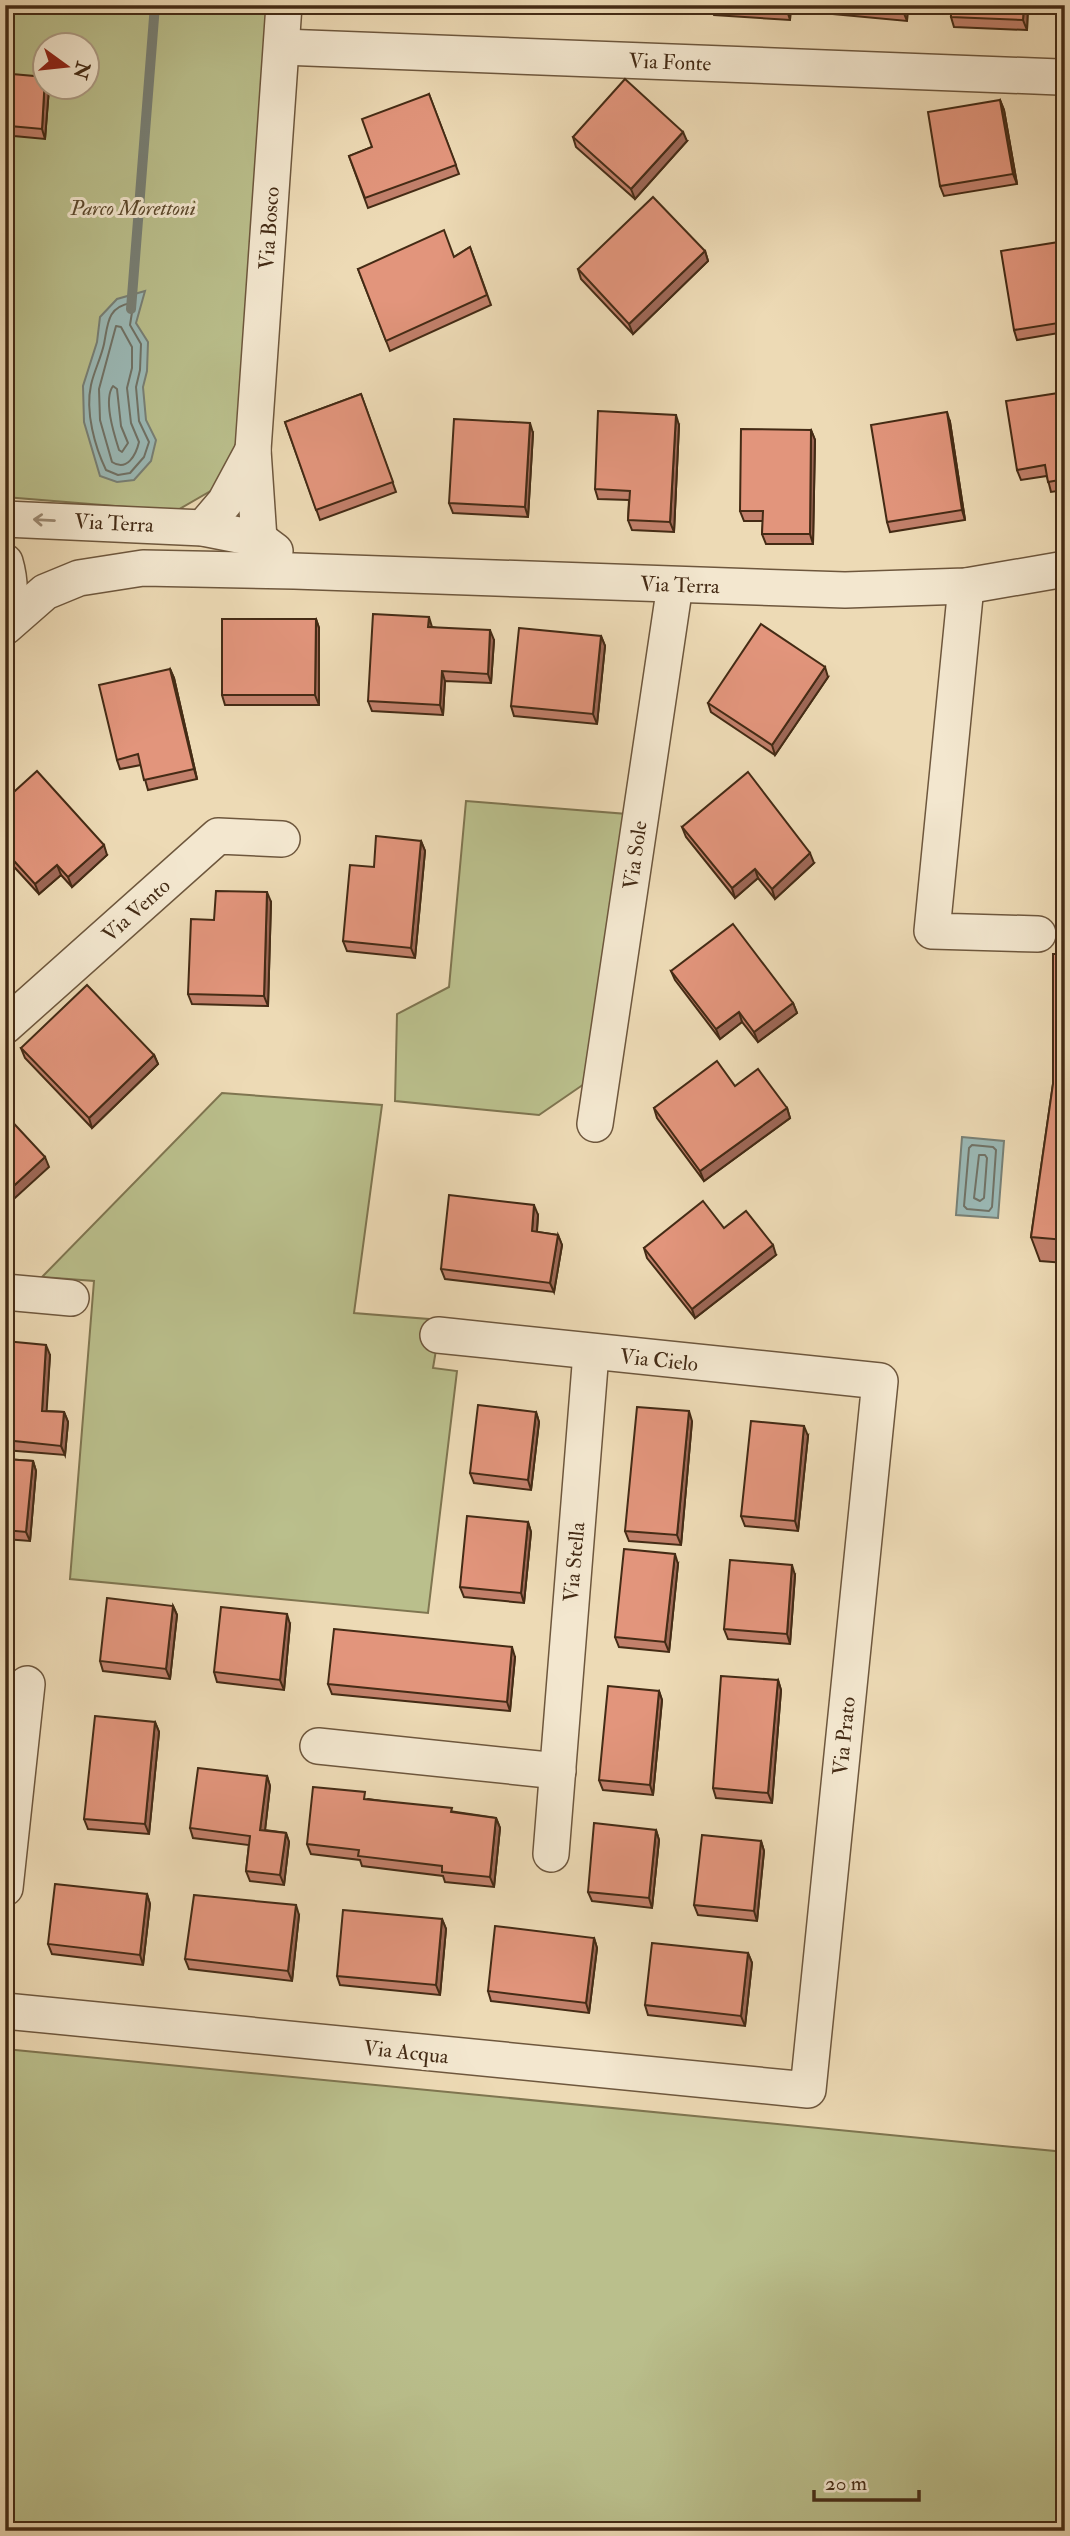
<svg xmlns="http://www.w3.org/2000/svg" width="1070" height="2536" viewBox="0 0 1070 2536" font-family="'IM FELL Double Pica',serif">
<rect width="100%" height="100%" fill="#eddab5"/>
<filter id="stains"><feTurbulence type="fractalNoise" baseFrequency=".00286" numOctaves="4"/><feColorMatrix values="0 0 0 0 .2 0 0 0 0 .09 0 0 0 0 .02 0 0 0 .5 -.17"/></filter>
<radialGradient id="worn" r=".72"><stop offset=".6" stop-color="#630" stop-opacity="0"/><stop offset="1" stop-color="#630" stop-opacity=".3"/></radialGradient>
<g fill="#babf8c" stroke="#7f7550" stroke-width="2" fill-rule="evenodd">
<path d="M5,5H274L245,447L214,489L176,511L5,497ZM46,46H88V88H46Z"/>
<path d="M466,801L627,814L587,1082L539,1115L395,1101L397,1014L449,987Z"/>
<path d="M222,1093L382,1105L354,1313L441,1320L433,1368L457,1371L428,1613L70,1579L94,1281L42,1277Z"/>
<path d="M5,2049L1065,2152V2531H5Z"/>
</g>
<g fill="#9bb9b6" stroke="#788076" stroke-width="2">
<path d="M145,291L136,323L148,342L147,371L143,387L146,420L156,440L151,461L134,480L117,482L100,476L84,422L83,386L97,342L100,317L117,299Z"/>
<path d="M962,1137L1004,1141L998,1218L956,1215Z"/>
</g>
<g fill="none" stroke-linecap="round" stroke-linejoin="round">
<g stroke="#707266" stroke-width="2">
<path d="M131,303L133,306L130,325L141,344L140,370L136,387L139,421L149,442L144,457L130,473L118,475L106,470C95,447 85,412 91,385C94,371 101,358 104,344C108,324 107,307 131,303Z"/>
<path d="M116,326L121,327L132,347V368L127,388L131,423L139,442C136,455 127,472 112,462L100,420L99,389Z"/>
<path d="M113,386L117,389L121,426L128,443L122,452L119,450C114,434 103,400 113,386Z"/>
<path d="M972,1145L993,1147L996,1150L992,1207L989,1211L967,1209L964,1206L969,1148Z"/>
<path d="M979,1155H985L987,1158L984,1198L980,1201L974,1198Z"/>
</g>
<path stroke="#788076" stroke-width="10" d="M131,309L155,5"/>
<defs>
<g id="minor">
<path d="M282,47L1059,77"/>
<path d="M5,519L203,528L259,539L275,551"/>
<path d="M203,528L225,502L253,450"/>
<path d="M259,539L253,450L284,5"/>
<path d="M5,562C11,582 11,599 5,620"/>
<path d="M966,586L932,931L1038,934"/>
<path d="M5,627L45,592L79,578L143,568L294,571L845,590L966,586L1065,569"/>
<path d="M5,1026L218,836L282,839"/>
<path d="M595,1124L675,585"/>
<path d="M5,1292L71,1298"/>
<path d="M318,1746L558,1771"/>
<path d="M551,1854L591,1353"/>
<path d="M5,1888L27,1684"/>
<path d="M5,2011L808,2090L880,1381L438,1335"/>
</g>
</defs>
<use href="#minor" stroke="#6e573d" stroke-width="38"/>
<use href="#minor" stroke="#f3e7cf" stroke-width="35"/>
</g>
<g fill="#c2806b" stroke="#442b15" stroke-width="2">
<path d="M393,5H437V8H394Z"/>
<path d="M513,5H556V14H516Z"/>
<path d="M791,5L790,20L714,15L710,6Z"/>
<path d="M830,5H908L907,21L833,14Z"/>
<path d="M1028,5L1027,30L954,27L951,17Z"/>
<path d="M46,88H49L45,139L14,136L10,126Z"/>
<path d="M429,94L459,174L368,208L349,156L372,147Z"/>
<path d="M1000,100L1004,110L1017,184L944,196L940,186Z"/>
<path d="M573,137L687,141L635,199L576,147Z"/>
<path d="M1065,241V332L1017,340L1014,330Z"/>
<path d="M470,247L491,305L390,351L358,269L454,257Z"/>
<path d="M705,251L708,261L633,334L581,279L578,269Z"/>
<path d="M1065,392V490L1051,492L1047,476L1021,480L1017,470Z"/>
<path d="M361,394L396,492L320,520L285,422Z"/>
<path d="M950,422L965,520L890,532L887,522Z"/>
<path d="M679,425L674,532L632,530L628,520L629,500L598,499L595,489Z"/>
<path d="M811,430L815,440L813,544H766L762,534L763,521H744L740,511Z"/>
<path d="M533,433L528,517L453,513L449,503Z"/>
<path d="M316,619L319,628V705H225L222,695Z"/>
<path d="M432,627L494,640L491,683L445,681L443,715L372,711L368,701Z"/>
<path d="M601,636L605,646L597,724L514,716L511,706Z"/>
<path d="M170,669L174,678L197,779L148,790L141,765L120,769L117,760Z"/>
<path d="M828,677L775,755L711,712L708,703Z"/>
<path d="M5,800L107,855L72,887L61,875L39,894L5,857Z"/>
<path d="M682,827L814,863L775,899L758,878L735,898L686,837Z"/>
<path d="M421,841L425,851L415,958L347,951L343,941Z"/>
<path d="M271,902L268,1006L192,1004L188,994L214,920Z"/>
<path d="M1065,954V1263L1040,1261L1031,1237L1053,1084Z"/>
<path d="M671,971L793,1003L797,1013L758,1042L742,1022L720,1039L675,980Z"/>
<path d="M21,1048L154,1055L158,1064L92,1128L25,1058Z"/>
<path d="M735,1086L787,1108L790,1118L704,1181L657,1118L654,1108Z"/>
<path d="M538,1215L537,1232L558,1235L562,1245L554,1292L445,1279L441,1269Z"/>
<path d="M724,1228L776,1255L695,1318L647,1258L644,1248Z"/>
<path d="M5,1341L50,1355L46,1411L64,1412L68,1422L65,1455L5,1450Z"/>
<path d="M536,1412L539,1422L531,1490L474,1483L470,1473Z"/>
<path d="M692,1421L681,1545L629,1541L625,1531Z"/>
<path d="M808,1436L798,1531L745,1526L741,1516Z"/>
<path d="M5,1459L33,1461L36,1471L30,1541L5,1539Z"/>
<path d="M528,1522L531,1532L524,1603L464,1597L460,1587Z"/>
<path d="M678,1564L669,1652L619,1647L615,1637Z"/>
<path d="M795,1575L790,1644L728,1639L724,1629Z"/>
<path d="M173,1606L177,1615L170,1679L103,1671L100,1661Z"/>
<path d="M290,1624L284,1690L217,1682L214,1672Z"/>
<path d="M515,1657L510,1711L332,1694L328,1684Z"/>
<path d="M778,1680L781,1690L772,1803L716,1798L713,1788Z"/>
<path d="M659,1691L662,1700L653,1795L603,1790L599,1780Z"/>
<path d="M155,1722L159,1732L149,1834L88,1829L84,1819Z"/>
<path d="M267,1776L270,1786L265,1830L286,1833L289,1842L284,1885L250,1881L246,1871L249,1845L193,1838L190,1828Z"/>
<path d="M368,1799L496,1818L500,1828L494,1887L445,1882L443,1876L362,1866L360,1860L311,1854L307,1844Z"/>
<path d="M656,1830L659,1840L652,1908L592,1901L588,1892Z"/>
<path d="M761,1841L764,1851L757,1921L698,1915L694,1905Z"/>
<path d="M147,1894L150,1904L143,1965L52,1954L48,1944Z"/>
<path d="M299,1915L292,1981L189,1969L185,1959Z"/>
<path d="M442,1919L446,1929L440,1995L340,1985L337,1976Z"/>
<path d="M594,1938L597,1948L589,2013L491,2001L488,1991Z"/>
<path d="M748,1953L752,1963L745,2026L648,2015L645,2005Z"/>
</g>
<g fill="#9e6857" stroke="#442b15" stroke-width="2">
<path d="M787,5H791L790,20L787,10Z"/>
<path d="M904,5H908L907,21L903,11Z"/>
<path d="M1024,5H1028L1027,30L1023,20Z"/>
<path d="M45,77L46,88H49L45,139L42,129Z"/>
<path d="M1000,100L1004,110L1017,184L1013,174Z"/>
<path d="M683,132L687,141L635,199L631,189Z"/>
<path d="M705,251L708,261L633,334L629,324Z"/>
<path d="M947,412L950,422L965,520L962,510Z"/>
<path d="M676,415L679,425L674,532L670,522Z"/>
<path d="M530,423L533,433L528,517L525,507Z"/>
<path d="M811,430L815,440L813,544L810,534Z"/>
<path d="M429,617L432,627H428Z"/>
<path d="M316,619L319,628V705L315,695Z"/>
<path d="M490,630L494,640L491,683L488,674Z"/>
<path d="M601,636L605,646L597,724L593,714Z"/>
<path d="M825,667L828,677L775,755L772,745Z"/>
<path d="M170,669L174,678L197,779L194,769Z"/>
<path d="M442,671L445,681L443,715L440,705Z"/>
<path d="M421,841L425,851L415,958L411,948Z"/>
<path d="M104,845L107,855L72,887L68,877Z"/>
<path d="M810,853L814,863L775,899L772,889Z"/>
<path d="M57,865L61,875L39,894L35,884Z"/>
<path d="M755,869L758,878L735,898L732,888Z"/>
<path d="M267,892L271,902L268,1006L264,996Z"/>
<path d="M793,1003L797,1013L758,1042L754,1032Z"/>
<path d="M739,1012L742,1022L720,1039L716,1029Z"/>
<path d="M154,1055L158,1064L92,1128L89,1118Z"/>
<path d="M787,1108L790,1118L704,1181L700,1171Z"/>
<path d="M45,1157L49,1167L5,1207V1194Z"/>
<path d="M534,1205L538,1215L536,1241L532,1231Z"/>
<path d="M558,1235L562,1245L554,1292L550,1283Z"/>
<path d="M773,1245L776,1255L695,1318L692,1309Z"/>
<path d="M46,1345L50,1355L46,1421L42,1411Z"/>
<path d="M689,1411L692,1421L681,1545L677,1535Z"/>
<path d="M64,1412L68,1422L65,1455L61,1446Z"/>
<path d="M536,1412L539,1422L531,1490L528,1480Z"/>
<path d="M804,1426L808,1436L798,1531L795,1521Z"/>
<path d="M33,1461L36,1471L30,1541L26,1532Z"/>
<path d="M528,1522L531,1532L524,1603L521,1593Z"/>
<path d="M675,1554L678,1564L669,1652L665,1642Z"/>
<path d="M792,1565L795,1575L790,1644L787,1634Z"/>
<path d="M173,1606L177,1615L170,1679L166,1669Z"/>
<path d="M287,1614L290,1624L284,1690L280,1680Z"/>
<path d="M512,1647L515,1657L510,1711L507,1702Z"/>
<path d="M778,1680L781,1690L772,1803L768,1793Z"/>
<path d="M659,1691L662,1700L653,1795L650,1785Z"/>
<path d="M155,1722L159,1732L149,1834L145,1824Z"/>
<path d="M267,1776L270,1786L264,1839L260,1830Z"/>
<path d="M496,1818L500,1828L494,1887L490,1877Z"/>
<path d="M656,1830L659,1840L652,1908L649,1898Z"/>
<path d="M286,1833L289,1842L284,1885L280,1875Z"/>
<path d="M761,1841L764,1851L757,1921L754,1911Z"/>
<path d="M147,1894L150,1904L143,1965L140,1955Z"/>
<path d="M296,1905L299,1915L292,1981L288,1971Z"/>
<path d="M442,1919L446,1929L440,1995L436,1985Z"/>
<path d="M594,1938L597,1948L589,2013L586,2003Z"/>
<path d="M748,1953L752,1963L745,2026L741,2016Z"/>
</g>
<g fill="#e2957c" stroke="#442b15" stroke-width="2">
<path d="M710,5H787V10Z"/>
<path d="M841,5H904L903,11Z"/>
<path d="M951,5H1024L1023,20L951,17Z"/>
<path d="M12,74L45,77L42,129L10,126Z"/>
<path d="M625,79L683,132L631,189L573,137Z"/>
<path d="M429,94L456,165L365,198L349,156L372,147L362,119Z"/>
<path d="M1000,100L1013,174L940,186L928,112Z"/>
<path d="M653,197L705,251L629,324L578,269Z"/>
<path d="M444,230L454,257L470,247L487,295L386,341L358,269Z"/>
<path d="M1065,241V322L1014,330L1001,251Z"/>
<path d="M1065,392V479L1048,482L1045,465L1017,470L1006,401Z"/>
<path d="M361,394L393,482L316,510L285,422Z"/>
<path d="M598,411L676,415L670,522L628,520L630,491L595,489Z"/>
<path d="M947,412L962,510L887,522L871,425Z"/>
<path d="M454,419L530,423L525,507L449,503Z"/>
<path d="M741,429L811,430L810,534H762L763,511H740Z"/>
<path d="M373,614L429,617L428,627L490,630L488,674L442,671L440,705L368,701Z"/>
<path d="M222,619H316L315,695H222Z"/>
<path d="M761,624L825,667L772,745L708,703Z"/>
<path d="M519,628L601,636L593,714L511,706Z"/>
<path d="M170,669L194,769L144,780L138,754L117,760L99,685Z"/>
<path d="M37,771L104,845L68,877L57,865L35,884L5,851V800Z"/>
<path d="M748,772L810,853L772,889L755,869L732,888L682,827Z"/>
<path d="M376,836L421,841L411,948L343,941L350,865L374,867Z"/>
<path d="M216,891L267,892L264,996L188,994L191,919L214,920Z"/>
<path d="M733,924L793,1003L754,1032L739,1012L716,1029L671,971Z"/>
<path d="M1053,954H1065V1240L1031,1237L1053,1084Z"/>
<path d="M87,985L154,1055L89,1118L21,1048Z"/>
<path d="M717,1061L735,1086L758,1069L787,1108L700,1171L654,1108Z"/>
<path d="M5,1114L45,1157L5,1194Z"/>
<path d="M449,1195L534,1205L532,1231L558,1235L550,1283L441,1269Z"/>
<path d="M703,1201L724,1228L746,1211L773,1245L692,1309L644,1248Z"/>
<path d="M5,1341L46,1345L42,1411L64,1412L61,1446L5,1440Z"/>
<path d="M478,1405L536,1412L528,1480L470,1473Z"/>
<path d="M637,1407L689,1411L677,1535L625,1531Z"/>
<path d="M751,1421L804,1426L795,1521L741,1516Z"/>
<path d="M5,1459L33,1461L26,1532L5,1530Z"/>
<path d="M467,1516L528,1522L521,1593L460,1587Z"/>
<path d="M624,1549L675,1554L665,1642L615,1637Z"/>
<path d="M730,1560L792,1565L787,1634L724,1629Z"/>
<path d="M107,1598L173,1606L166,1669L100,1661Z"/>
<path d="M221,1607L287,1614L280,1680L214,1672Z"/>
<path d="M334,1629L512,1647L507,1702L328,1684Z"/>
<path d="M721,1676L778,1680L768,1793L713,1788Z"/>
<path d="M608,1686L659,1691L650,1785L599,1780Z"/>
<path d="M95,1716L155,1722L145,1824L84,1819Z"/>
<path d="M198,1768L267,1776L260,1830L286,1833L280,1875L246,1871L250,1836L190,1828Z"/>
<path d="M313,1787L365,1792L364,1799L452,1808L451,1812L496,1818L490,1877L442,1872V1866L358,1856L359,1850L307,1844Z"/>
<path d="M594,1823L656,1830L649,1898L588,1892Z"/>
<path d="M702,1835L761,1841L754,1911L694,1905Z"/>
<path d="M55,1884L147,1894L140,1955L48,1944Z"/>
<path d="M194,1895L296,1905L288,1971L185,1959Z"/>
<path d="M343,1910L442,1919L436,1985L337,1976Z"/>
<path d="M495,1926L594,1938L586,2003L488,1991Z"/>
<path d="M652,1943L748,1953L741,2016L645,2005Z"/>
</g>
<defs><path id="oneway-shaft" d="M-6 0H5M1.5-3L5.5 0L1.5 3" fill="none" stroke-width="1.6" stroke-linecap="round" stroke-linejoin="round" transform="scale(1.75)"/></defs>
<use stroke="#9c8972" href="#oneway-shaft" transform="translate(44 520) rotate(-177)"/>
<g text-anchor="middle" stroke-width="6" stroke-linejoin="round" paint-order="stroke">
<g font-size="21" fill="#442b15" stroke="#f3e7cf">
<text transform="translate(670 62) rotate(2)" y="7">Via Fonte</text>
<text transform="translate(269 228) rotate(-86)" y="7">Via Bosco</text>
<text transform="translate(114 523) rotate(3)" y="7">Via Terra</text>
<text transform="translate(680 585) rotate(2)" y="7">Via Terra</text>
<text transform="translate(635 855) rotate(-82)" y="7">Via Sole</text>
<text transform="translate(136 910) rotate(-42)" y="7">Via Vento</text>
<text transform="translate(659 1360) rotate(6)" y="7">Via Cielo</text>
<text transform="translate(574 1562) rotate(-85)" y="7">Via Stella</text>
<text transform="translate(844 1736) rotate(-84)" y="7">Via Prato</text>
<text transform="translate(406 2052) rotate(6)" y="7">Via Acqua</text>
</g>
<g font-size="21" font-style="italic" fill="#5c492d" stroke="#f3e7cf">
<text x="133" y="215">Parco Morettoni</text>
</g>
</g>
<rect width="1070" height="2536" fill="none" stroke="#eddab5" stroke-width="28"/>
<rect x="7" y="7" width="1056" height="2522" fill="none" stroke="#442b15" stroke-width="3.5"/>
<rect x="14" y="14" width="1042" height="2508" fill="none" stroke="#442b15" stroke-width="2"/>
<g transform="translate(66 66) rotate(105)"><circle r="33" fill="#f3e7cf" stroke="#ad9c85" stroke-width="2"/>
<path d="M0-5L12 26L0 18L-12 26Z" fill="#8f2418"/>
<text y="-10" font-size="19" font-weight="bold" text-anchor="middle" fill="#442b15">N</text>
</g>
<path d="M814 2490v10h105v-10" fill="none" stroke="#442b15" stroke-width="3.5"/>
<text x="825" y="2490" font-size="21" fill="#442b15" stroke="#f3e7cf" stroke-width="5" paint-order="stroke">20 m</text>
<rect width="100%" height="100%" filter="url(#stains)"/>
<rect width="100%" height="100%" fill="url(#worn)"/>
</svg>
